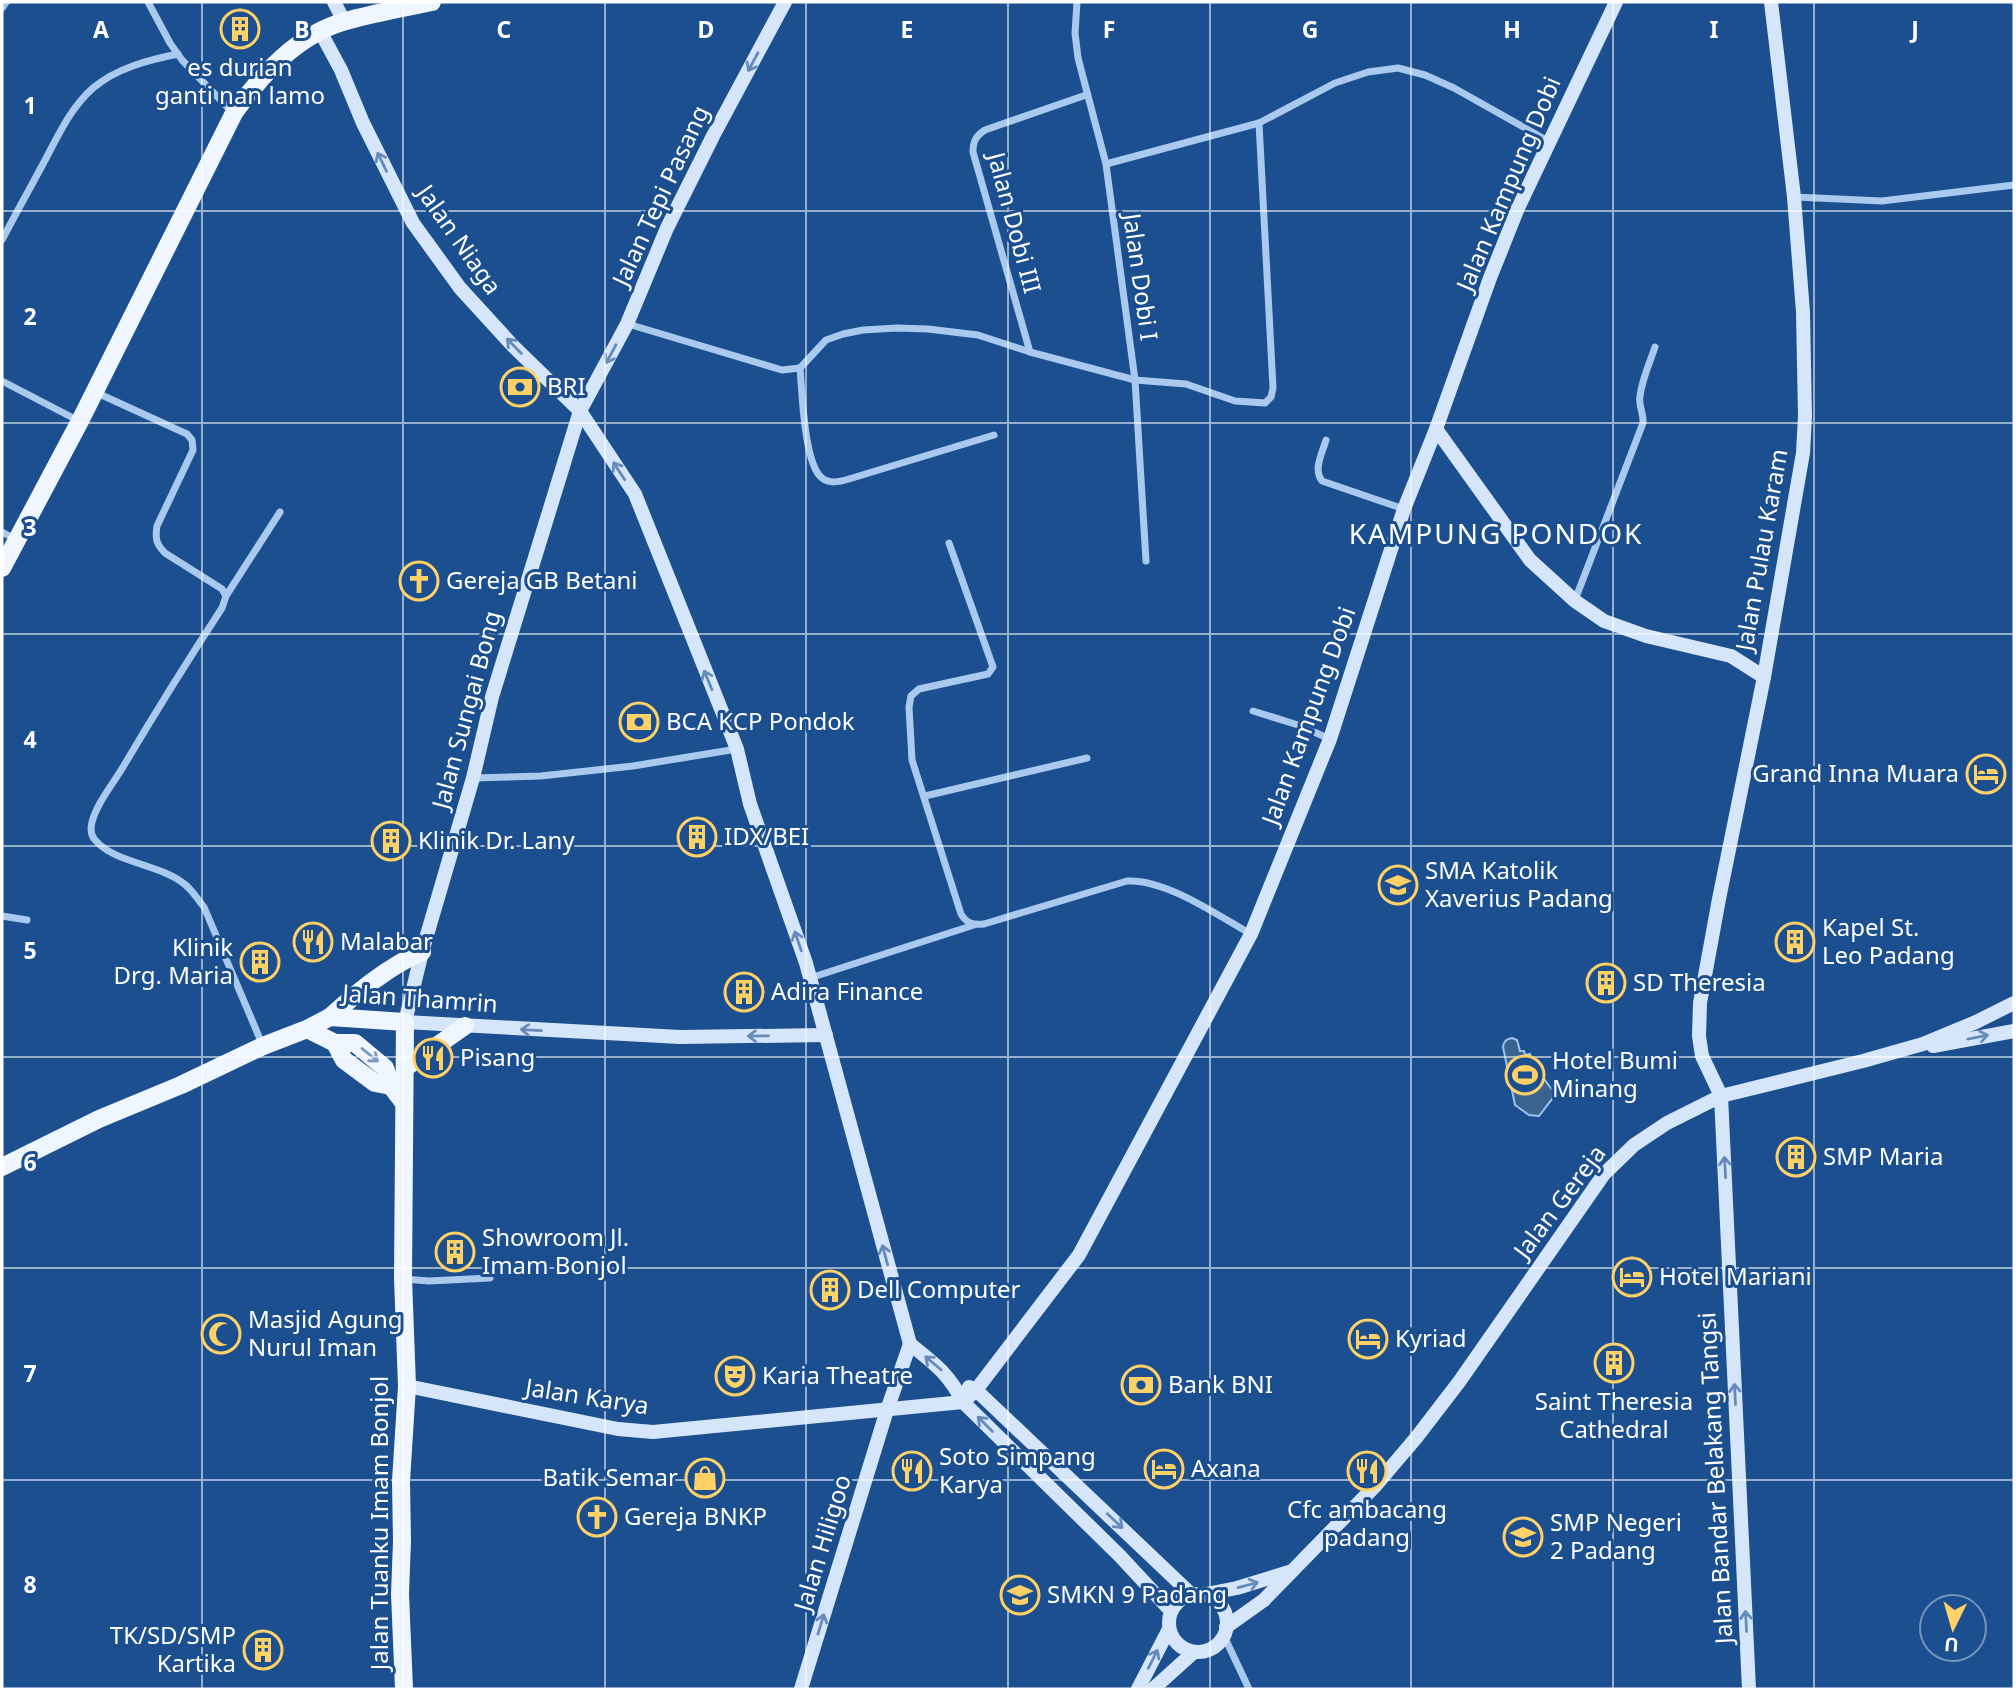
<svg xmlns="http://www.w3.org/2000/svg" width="2016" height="1691" viewBox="0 0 2016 1691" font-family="'Noto Sans',sans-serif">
<rect width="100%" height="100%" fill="#1b4f8f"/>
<path fill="#3c6290" stroke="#9cc4f0" stroke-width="2" d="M1512,1038L1517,1040L1520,1051H1524L1525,1055L1530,1054L1532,1063L1553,1091L1552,1099L1539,1116L1529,1115L1515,1105L1503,1047C1504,1041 1506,1039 1512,1038Z"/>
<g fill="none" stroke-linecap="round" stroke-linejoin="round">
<path stroke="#9cc4f0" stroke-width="6" d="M2,9L7,2"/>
<g stroke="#a9c9ee" stroke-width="7">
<path d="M148,2L170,43L182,60L233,113"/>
<path d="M1077,2L1075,33L1078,58L1106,164L1135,380L1146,561"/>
<path d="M1106,164L1259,123L1335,83L1368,72L1398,68L1425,75L1454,88L1548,141"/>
<path d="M1795,197L1882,201L2014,185"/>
<path d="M2,240C15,215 29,190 43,164C57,138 70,108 93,88C117,68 148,60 178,54"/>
<path d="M628,324L782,370L800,368L826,340L843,334L863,330L897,328L928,329L978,335L1030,352L1135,380L1186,384L1235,401L1265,403L1271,397L1273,388L1259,123"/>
<path d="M1030,352L973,152C973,141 976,136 985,130L1086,95"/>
<path d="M800,368C802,391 804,464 822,478C830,484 839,482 849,479L994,435"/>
<path d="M2,381L79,421"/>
<path d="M95,392L187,434L192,440L193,450L157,526C155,538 156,544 165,553L222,589L226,596L222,608C188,660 155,713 123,767C113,784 97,803 92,822C90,830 91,837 97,842C115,862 160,865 183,883C192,889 197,899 204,907L263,1046"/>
<path d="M1326,440C1322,454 1313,469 1322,481L1404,509"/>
<path d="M2,532L17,540"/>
<path d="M949,543L993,667L988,674L919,689L911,696L909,707L912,760L961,914C967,924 973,925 984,924L1127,881C1166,879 1217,915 1251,934"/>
<path d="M226,596L280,512"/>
<path d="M1575,600L1643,423C1644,414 1638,405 1640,396C1642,379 1650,362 1655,347"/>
<path d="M1253,711L1298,725L1330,739"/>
<path d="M473,778L541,776L633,766L737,749"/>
<path d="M925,796L1087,758"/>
<path d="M2,916L27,920"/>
<path d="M810,978L974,925"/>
<path d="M403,1279L429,1281L490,1278"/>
<path d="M1224,1636L1249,1689"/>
</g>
<g stroke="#d6e6fa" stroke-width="14">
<path d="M334,2L344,21"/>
<path d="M785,2L713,136L667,228L627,324L580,411L492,697L473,778L422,952L405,1022L680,1037L826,1035"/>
<path d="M320,31L341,70L363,123L413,223L460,288L513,346L580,411L635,494L737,749L750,804L806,963L910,1344"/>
<path d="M1436,429L1530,560L1575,601L1604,621L1646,636L1731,656L1764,677"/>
<path d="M1933,1046L2014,1031"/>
<path d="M910,1344C934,1363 949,1374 963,1402L1120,1556L1171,1611"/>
<path d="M407,1386L618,1429L653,1432L963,1402"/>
<path d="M969,1387L976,1390L1192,1595"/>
<path d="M963,1402L976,1390L1079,1255L1251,934L1330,739L1404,509L1436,429L1490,278L1518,208L1616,2"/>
<circle cx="1198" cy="1623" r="29"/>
<path d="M1201,1595L1237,1588L1289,1572"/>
<path d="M1226,1627L1264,1600L1376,1485L1416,1438L1459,1382L1604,1174L1634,1145L1667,1123L1721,1096L1863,1061L1923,1044L1976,1022L2014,1003"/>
<path d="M801,1689L887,1410L910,1344"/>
<path d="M1138,1689L1169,1629"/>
<path d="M1153,1689L1194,1652"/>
<path d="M1749,1689L1721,1096L1702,1056L1699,1036L1700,1003L1719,899L1764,677L1803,453L1805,416L1803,312L1794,197L1771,2"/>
</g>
<g stroke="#f0f6ff" stroke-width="18">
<path d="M2,568L80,421L234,113C262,74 298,34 346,21C374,13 403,8 432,2"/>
<path d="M330,1017C358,992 387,967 422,952"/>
<path d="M307,1029L335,1043H355L385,1068L391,1086L404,1103"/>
<path d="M335,1043L344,1060L375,1083L391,1086"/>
<path d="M405,1068L465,1026"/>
<path d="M2,1167L99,1119L181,1085L263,1046L307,1029L330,1017L405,1022L403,1278L407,1386L401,1481L402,1541L400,1594L404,1689"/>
</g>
</g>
<defs><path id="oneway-shaft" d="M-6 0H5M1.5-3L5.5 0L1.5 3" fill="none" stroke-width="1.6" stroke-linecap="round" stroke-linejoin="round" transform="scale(1.75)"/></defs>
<g stroke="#668bba">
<use href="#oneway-shaft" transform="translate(753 62) rotate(118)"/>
<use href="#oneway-shaft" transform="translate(382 162) rotate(-116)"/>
<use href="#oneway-shaft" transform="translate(514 346) rotate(-134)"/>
<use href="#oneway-shaft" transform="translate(611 354) rotate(118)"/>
<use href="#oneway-shaft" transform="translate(619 471) rotate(-123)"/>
<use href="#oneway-shaft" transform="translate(708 680) rotate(-112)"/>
<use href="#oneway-shaft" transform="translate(798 941) rotate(-109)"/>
<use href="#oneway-shaft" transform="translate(531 1030) rotate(-177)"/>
<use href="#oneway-shaft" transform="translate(758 1036) rotate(179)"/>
<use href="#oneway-shaft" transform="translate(1978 1037) rotate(-11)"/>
<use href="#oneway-shaft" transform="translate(1725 1167) rotate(-93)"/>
<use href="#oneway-shaft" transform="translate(885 1255) rotate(-105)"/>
<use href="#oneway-shaft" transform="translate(933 1363) rotate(-140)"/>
<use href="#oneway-shaft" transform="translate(1735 1394) rotate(-93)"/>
<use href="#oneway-shaft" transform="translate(985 1424) rotate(-135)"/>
<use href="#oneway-shaft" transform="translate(1115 1521) rotate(43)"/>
<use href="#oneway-shaft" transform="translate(1248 1585) rotate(-15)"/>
<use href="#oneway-shaft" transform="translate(1746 1621) rotate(-93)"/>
<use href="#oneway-shaft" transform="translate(821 1624) rotate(-73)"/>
<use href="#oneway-shaft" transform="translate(1153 1659) rotate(-63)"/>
</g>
<use stroke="#7b9ac1" href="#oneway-shaft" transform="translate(370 1055) rotate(39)"/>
<path fill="none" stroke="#fff" stroke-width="2" stroke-opacity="0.55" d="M202,2V1689M403,2V1689M605,2V1689M806,2V1689M1008,2V1689M1210,2V1689M1411,2V1689M1613,2V1689M1814,2V1689M2,211H2014M2,423H2014M2,634H2014M2,846H2014M2,1057H2014M2,1268H2014M2,1480H2014"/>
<defs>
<symbol id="building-ring" viewBox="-11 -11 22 22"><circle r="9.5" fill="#1b4f8f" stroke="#ffd166" stroke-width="1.5"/><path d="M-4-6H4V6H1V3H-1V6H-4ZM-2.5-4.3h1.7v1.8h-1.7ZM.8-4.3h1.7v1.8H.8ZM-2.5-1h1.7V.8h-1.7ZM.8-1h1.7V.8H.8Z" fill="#ffd166"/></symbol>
<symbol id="bank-ring" viewBox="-11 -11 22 22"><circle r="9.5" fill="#1b4f8f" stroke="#ffd166" stroke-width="1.5"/><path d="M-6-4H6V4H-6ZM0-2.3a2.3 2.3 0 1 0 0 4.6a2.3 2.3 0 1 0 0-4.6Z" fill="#ffd166"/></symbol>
<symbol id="church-ring" viewBox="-11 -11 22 22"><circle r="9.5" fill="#1b4f8f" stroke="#ffd166" stroke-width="1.5"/><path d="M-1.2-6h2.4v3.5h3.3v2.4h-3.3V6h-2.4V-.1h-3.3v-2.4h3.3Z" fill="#ffd166"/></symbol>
<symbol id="hotel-ring" viewBox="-11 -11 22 22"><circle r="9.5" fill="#1b4f8f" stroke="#ffd166" stroke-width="1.5"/><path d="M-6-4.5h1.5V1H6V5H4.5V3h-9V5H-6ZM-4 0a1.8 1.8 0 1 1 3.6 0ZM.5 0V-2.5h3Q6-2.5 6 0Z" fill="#ffd166"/></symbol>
<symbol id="school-ring" viewBox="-11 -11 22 22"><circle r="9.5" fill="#1b4f8f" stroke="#ffd166" stroke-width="1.5"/><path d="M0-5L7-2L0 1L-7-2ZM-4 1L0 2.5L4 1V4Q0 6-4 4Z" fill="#ffd166"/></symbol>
<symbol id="restaurant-ring" viewBox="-11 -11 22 22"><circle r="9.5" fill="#1b4f8f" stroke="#ffd166" stroke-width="1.5"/><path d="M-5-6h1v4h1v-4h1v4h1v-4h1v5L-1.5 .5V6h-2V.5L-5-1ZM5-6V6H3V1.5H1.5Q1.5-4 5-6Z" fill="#ffd166"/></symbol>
<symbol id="stadium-ring" viewBox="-11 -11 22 22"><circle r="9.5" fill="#1b4f8f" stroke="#ffd166" stroke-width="1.5"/><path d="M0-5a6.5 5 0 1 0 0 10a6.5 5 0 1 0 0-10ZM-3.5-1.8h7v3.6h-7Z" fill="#ffd166"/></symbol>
<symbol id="mosque-ring" viewBox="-11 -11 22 22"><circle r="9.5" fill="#1b4f8f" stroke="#ffd166" stroke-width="1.5"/><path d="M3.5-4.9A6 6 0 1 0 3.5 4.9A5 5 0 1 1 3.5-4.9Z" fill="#ffd166"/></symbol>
<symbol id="theatre-ring" viewBox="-11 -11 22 22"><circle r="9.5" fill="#1b4f8f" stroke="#ffd166" stroke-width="1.5"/><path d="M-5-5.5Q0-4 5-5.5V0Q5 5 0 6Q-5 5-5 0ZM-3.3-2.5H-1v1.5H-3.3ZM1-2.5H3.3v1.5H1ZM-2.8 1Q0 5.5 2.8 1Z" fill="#ffd166"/></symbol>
<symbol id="shop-ring" viewBox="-11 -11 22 22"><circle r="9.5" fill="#1b4f8f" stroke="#ffd166" stroke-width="1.5"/><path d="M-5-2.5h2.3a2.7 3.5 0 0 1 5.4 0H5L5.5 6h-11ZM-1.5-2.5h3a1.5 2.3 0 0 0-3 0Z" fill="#ffd166"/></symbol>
</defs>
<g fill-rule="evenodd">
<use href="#building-ring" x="218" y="7" width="44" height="44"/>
<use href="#bank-ring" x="498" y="365" width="44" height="44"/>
<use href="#church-ring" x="397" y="559" width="44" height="44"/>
<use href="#bank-ring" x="617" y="700" width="44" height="44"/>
<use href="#hotel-ring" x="1964" y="752" width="44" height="44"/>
<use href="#building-ring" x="675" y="815" width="44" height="44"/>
<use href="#building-ring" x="369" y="819" width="44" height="44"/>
<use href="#school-ring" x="1376" y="863" width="44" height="44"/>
<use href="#restaurant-ring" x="291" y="920" width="44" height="44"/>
<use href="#building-ring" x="1773" y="920" width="44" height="44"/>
<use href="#building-ring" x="238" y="940" width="44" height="44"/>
<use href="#building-ring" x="1584" y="961" width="44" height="44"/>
<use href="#building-ring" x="722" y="970" width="44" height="44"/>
<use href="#restaurant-ring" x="411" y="1036" width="44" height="44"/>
<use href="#stadium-ring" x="1503" y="1053" width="44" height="44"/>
<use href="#building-ring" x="1774" y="1135" width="44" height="44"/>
<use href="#building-ring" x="433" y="1230" width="44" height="44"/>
<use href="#hotel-ring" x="1610" y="1255" width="44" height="44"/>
<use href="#building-ring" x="808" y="1268" width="44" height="44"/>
<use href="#mosque-ring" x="199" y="1312" width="44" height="44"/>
<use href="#hotel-ring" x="1346" y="1317" width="44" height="44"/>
<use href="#building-ring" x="1592" y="1341" width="44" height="44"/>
<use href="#theatre-ring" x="713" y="1354" width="44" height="44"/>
<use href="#bank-ring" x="1119" y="1363" width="44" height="44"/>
<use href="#hotel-ring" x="1142" y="1447" width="44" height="44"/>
<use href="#restaurant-ring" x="890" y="1449" width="44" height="44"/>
<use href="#restaurant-ring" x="1345" y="1449" width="44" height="44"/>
<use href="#shop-ring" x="683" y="1456" width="44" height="44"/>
<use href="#church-ring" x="575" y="1495" width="44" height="44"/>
<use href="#school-ring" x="1501" y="1515" width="44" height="44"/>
<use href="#school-ring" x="998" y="1573" width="44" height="44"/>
<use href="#building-ring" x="241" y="1628" width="44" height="44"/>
</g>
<g text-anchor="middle" stroke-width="6" stroke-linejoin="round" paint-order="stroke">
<g font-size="24" fill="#fff" stroke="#1b4f8f" text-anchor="start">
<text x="240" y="76" text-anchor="middle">es durian<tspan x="240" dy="28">ganti nan lamo</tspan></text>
<text x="547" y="395">BRI</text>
<text x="446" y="589">Gereja GB Betani</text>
<text x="666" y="730">BCA KCP Pondok</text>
<text x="1959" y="782" text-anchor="end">Grand Inna Muara</text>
<text x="724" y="845">IDX/BEI</text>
<text x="418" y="849">Klinik Dr. Lany</text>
<text x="1425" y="879">SMA Katolik<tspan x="1425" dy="28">Xaverius Padang</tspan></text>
<text x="1822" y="936">Kapel St.<tspan x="1822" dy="28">Leo Padang</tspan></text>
<text x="340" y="950">Malabar</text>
<text x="233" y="956" text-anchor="end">Klinik<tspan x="233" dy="28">Drg. Maria</tspan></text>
<text x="1633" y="991">SD Theresia</text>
<text x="771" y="1000">Adira Finance</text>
<text x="460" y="1066">Pisang</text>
<text x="1552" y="1069">Hotel Bumi<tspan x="1552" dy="28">Minang</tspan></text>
<text x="1823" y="1165">SMP Maria</text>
<text x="482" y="1246">Showroom Jl.<tspan x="482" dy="28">Imam Bonjol</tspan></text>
<text x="1659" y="1285">Hotel Mariani</text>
<text x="857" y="1298">Dell Computer</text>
<text x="248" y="1328">Masjid Agung<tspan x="248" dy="28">Nurul Iman</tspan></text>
<text x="1395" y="1347">Kyriad</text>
<text x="762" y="1384">Karia Theatre</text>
<text x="1168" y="1393">Bank BNI</text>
<text x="1614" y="1410" text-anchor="middle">Saint Theresia<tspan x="1614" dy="28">Cathedral</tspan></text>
<text x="939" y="1465">Soto Simpang<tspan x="939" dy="28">Karya</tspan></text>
<text x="1191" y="1477">Axana</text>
<text x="678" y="1486" text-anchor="end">Batik Semar</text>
<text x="1367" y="1518" text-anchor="middle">Cfc ambacang<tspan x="1367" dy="28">padang</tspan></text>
<text x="624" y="1525">Gereja BNKP</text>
<text x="1550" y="1531">SMP Negeri<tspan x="1550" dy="28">2 Padang</tspan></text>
<text x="1047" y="1603">SMKN 9 Padang</text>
<text x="236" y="1644" text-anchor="end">TK/SD/SMP<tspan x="236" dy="28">Kartika</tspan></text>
</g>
<g font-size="24" fill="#fff" stroke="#1b4f8f">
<text transform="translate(1509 184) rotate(-67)" y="8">Jalan Kampung Dobi</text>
<text transform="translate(661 196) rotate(-65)" y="8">Jalan Tepi Pasang</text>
<text transform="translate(1014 223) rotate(75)" y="8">Jalan Dobi III</text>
<text transform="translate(459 240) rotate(55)" y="8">Jalan Niaga</text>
<text transform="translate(1140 277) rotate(82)" y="8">Jalan Dobi I</text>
<text transform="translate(1762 550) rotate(-80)" y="8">Jalan Pulau Karam</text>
<text transform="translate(467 710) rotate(-75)" y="8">Jalan Sungai Bong</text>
<text transform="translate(1309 716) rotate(-70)" y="8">Jalan Kampung Dobi</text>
<text transform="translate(420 999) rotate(4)" y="8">Jalan Thamrin</text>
<text transform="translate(1560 1202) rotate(-53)" y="8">Jalan Gereja</text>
<text transform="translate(587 1397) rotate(9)" y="8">Jalan Karya</text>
<text transform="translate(1716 1478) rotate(-93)" y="8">Jalan Bandar Belakang Tangsi</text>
<text transform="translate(380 1523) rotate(-90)" y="8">Jalan Tuanku Imam Bonjol</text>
<text transform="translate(823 1543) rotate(-73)" y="8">Jalan Hiligoo</text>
</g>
<g font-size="28" letter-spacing="2" fill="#fff" stroke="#1b4f8f">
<text x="1496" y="544">KAMPUNG PONDOK</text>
</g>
</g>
<g font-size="23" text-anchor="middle" font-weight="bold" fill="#fff" stroke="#1b4f8f" stroke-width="6" stroke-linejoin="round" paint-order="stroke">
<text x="101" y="38">A</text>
<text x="302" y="38">B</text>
<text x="504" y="38">C</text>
<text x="706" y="38">D</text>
<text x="907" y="38">E</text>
<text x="1109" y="38">F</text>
<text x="1310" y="38">G</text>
<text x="1512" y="38">H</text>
<text x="1714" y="38">I</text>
<text x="1915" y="38">J</text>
<text x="30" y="114">1</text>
<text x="30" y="325">2</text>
<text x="30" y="536">3</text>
<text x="30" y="748">4</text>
<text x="30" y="959">5</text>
<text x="30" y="1171">6</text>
<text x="30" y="1382">7</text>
<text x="30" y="1593">8</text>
</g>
<rect width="2016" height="1691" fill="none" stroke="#ffffff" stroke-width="7"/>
<g transform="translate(1953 1628) rotate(185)"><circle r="33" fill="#1b4f8f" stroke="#7695bc" stroke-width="2"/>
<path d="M0-5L12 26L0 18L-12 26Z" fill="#ffd166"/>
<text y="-10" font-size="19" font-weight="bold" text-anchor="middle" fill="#ffffff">U</text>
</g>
</svg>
